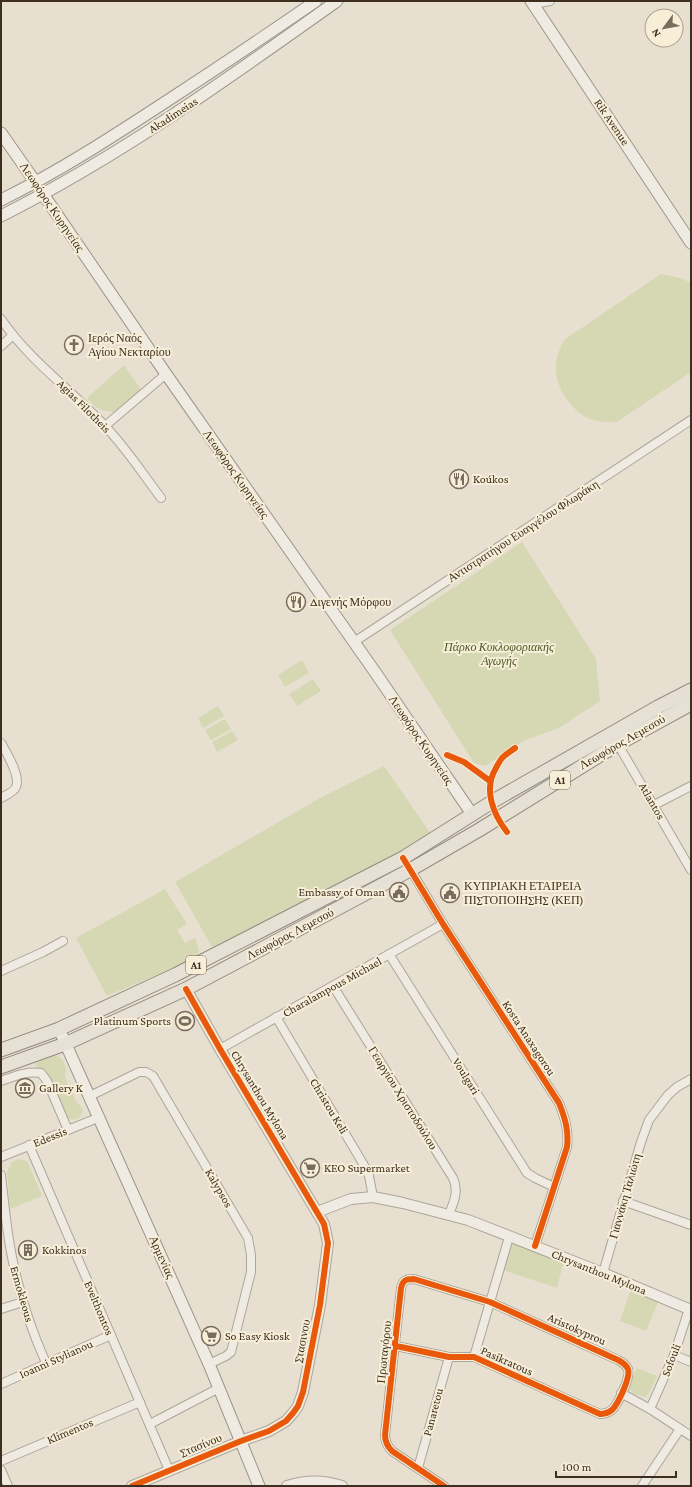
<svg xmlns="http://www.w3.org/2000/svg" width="692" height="1487" viewBox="0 0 692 1487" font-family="'Crimson Pro',serif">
<rect width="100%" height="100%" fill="#e7e0d1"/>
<g fill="#d6d7b3">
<path d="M661,274L681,278L691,283V372L617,422C606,422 594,422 584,416C568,406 555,385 556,366C556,357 560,349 564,340Z"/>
<path d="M124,365L141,390L114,412C100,411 97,409 87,398Z"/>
<path d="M522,542L596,659L600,701L559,728L525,740L485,766L474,763L390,630Z"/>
<path d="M302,660L309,673L285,687L278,675Z"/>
<path d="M313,679L321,691L297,706L289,694Z"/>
<path d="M218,706L224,716L203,728L198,718Z"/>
<path d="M225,719L231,729L211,740L205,730Z"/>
<path d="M232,731L238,740L217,752L212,742Z"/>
<path d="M384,766L431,834L380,864L212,947L175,882L320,798Z"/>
<path d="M165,889L187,924L177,930L185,943L195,938L199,949L196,958L107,996L76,938Z"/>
<path d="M52,1055L60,1057L63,1061L66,1068L65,1077L77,1103L81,1106L83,1112C80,1118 74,1122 68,1118L47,1072L37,1068L35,1063Z"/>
<path d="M18,1159L24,1160L28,1163L42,1196L10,1209L7,1172L12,1162Z"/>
<path d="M511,1240L564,1260L557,1288L503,1270Z"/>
<path d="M630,1292L658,1302L646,1331L620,1321Z"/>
<path d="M637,1368L657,1376L649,1393L645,1397L634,1394L629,1389L630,1384Z"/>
</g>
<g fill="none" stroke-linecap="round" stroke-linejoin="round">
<defs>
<g id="minor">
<path d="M534,4L550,1"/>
<path d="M1,319C29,360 71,390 105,426C126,448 143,474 161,498"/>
<path d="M1,346L13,335"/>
<path d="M105,426L166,374"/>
<path d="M354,642L691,420"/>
<path d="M616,741L691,870"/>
<path d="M1,743C6,752 21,776 16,787C14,792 6,795 1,798"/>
<path d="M654,805L691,786"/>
<path d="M409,867L443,924L559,1103C565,1118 569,1131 567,1147L535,1246"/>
<path d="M389,954L527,1173L535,1178L554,1187"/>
<path d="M1,971L43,952L63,941"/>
<path d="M333,986L453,1178C459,1191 454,1202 449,1214"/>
<path d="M276,1017L365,1167L369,1176L373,1197"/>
<path d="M220,1049L443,924"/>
<path d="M1,1081C15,1076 26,1071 41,1073L47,1081L68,1130"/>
<path d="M90,1096L139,1072H146L153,1076L248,1238L251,1255V1272L231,1352L226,1356L209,1364"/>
<path d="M29,1145L169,1470"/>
<path d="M1,1157L100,1117"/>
<path d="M1,1175C5,1210 8,1245 17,1279C24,1308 34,1336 46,1363"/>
<path d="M623,1201L691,1225"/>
<path d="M603,1273L641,1142L649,1120L668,1095L677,1087L691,1079"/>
<path d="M1,1309L23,1302"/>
<path d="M396,1346L449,1357H474L600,1414C605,1414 608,1413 612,1410C618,1404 631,1377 628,1369C626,1365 622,1362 618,1360L490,1302L414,1279C406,1279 403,1280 401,1288L385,1435C385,1442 387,1446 392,1451L444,1486"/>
<path d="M674,1355L691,1362"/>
<path d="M474,1357L509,1237"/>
<path d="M1,1384L111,1335"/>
<path d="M621,1393L650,1409L691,1436"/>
<path d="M650,1409L674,1355L689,1309"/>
<path d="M150,1424L219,1388"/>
<path d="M1,1461L140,1402"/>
<path d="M418,1468L449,1357"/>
<path d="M1,1470L8,1486"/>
<path d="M642,1486L680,1429"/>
</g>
<g id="tertiary">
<path d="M317,1212L351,1199L373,1197L403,1203L468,1220L603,1273L691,1310"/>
<path d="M132,1486L241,1441L269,1431L286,1421L293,1413L298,1406L303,1392L320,1305L328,1243L324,1224L220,1049L186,989"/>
<path d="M287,1486C305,1480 324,1480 342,1486"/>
</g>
<g id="secondary">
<path d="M531,1L691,243"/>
<path d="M1,133L36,183"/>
<path d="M43,194L166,374L375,672L472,814"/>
<path d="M1,200C60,171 115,135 170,99C219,67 268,34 316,1"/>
<path d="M1,216C120,156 229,78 337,1"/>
<path d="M59,1029L168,1272L209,1364L259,1486"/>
</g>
<g id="primary">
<path d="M1,1050L59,1029L175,975L403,858L495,800L658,707L691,690"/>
<path d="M1,1067L65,1044L186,989L410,870L479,830L618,744L691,704"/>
</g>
</defs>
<use href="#minor" stroke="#ada599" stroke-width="10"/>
<use href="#tertiary" stroke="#ada599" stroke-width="12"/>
<use href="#secondary" stroke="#9c958a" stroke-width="13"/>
<use href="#primary" stroke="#928b80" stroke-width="15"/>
<use href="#minor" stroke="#efebe3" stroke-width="8"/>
<use href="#tertiary" stroke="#efebe3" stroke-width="10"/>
<use href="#secondary" stroke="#efebe3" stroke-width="11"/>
<use href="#primary" stroke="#e6e1d4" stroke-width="13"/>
<defs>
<g id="cycleway">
<path d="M447,755L464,762L490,781"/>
<path d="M507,832C493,814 483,789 496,768C498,764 500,760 503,757C506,754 511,751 515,748"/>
<path d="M403,858L443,924L559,1103C565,1118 569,1131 567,1147L535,1246"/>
<path d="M396,1346L449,1357H474L600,1414C605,1414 608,1413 612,1410C618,1404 631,1377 628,1369C626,1365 622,1362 618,1360L490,1302L414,1279C406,1279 403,1280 401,1288L385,1435C385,1442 387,1446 392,1451L444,1486"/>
<path d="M132,1486L241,1441L269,1431L286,1421L293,1413L298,1406L303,1392L320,1305L328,1243L324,1224L220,1049L186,989"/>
</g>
</defs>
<use href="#cycleway" stroke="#f7eed8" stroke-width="8"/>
<use href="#cycleway" stroke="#e8590c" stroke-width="6"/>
</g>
<defs>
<symbol id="church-ring" viewBox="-11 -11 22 22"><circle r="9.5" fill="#f7eed8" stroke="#786c5e" stroke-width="1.5"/><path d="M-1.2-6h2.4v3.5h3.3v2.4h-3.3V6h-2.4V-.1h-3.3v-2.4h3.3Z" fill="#786c5e"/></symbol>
<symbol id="restaurant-ring" viewBox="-11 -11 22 22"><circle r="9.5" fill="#f7eed8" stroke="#786c5e" stroke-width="1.5"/><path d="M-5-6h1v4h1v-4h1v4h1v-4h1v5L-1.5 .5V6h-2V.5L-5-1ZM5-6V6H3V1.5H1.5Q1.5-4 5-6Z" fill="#786c5e"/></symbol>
<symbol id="civic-ring" viewBox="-11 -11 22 22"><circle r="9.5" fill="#f7eed8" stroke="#786c5e" stroke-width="1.5"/><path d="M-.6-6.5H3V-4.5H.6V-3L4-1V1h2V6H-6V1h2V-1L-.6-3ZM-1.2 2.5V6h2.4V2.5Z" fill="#786c5e"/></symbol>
<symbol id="stadium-ring" viewBox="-11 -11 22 22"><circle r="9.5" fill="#f7eed8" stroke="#786c5e" stroke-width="1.5"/><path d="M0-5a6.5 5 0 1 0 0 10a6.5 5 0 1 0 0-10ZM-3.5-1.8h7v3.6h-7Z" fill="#786c5e"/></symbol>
<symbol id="museum-ring" viewBox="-11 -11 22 22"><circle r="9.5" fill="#f7eed8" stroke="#786c5e" stroke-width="1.5"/><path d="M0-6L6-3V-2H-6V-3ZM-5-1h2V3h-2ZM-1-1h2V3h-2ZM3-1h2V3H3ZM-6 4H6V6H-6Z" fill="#786c5e"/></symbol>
<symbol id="supermarket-ring" viewBox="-11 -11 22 22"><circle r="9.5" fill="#f7eed8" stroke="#786c5e" stroke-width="1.5"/><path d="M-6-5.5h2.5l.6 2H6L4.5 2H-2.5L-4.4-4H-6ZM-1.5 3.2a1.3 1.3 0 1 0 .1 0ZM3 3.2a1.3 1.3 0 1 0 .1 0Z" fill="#786c5e"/></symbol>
<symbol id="building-ring" viewBox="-11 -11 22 22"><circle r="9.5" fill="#f7eed8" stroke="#786c5e" stroke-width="1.5"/><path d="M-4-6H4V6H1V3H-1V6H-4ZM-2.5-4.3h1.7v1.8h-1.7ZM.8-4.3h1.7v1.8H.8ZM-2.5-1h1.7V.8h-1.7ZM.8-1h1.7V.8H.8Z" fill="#786c5e"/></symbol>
</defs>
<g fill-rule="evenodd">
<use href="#church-ring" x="63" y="334" width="22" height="22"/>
<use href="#restaurant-ring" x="448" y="468" width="22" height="22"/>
<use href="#restaurant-ring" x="285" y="591" width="22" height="22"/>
<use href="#civic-ring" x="388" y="881" width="22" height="22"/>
<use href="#civic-ring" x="439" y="882" width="22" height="22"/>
<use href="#stadium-ring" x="174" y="1010" width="22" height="22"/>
<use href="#museum-ring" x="14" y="1077" width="22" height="22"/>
<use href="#supermarket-ring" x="299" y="1157" width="22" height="22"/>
<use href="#building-ring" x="17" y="1239" width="22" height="22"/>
<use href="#supermarket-ring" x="200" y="1325" width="22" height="22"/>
</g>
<g text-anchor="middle" stroke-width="4" stroke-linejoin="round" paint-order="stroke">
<g fill="#f7eed8" stroke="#756857" stroke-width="1">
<rect x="550" y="771" width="20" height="18" rx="3"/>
<rect x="186" y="956" width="20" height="18" rx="3"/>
</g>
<g font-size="11" font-weight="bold" fill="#3d2e20">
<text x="560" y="784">A1</text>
<text x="196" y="969">A1</text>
</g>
<g font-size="12" fill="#3d2e20" stroke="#f7eed8">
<text transform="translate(173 115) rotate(-33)" y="4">Akadimeias</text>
<text transform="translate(612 122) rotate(56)" y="4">Rik Avenue</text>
<text transform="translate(52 207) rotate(56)" y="4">Λεωφόρος Κυρηνείας</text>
<text transform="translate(84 406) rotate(45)" y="4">Agias Filotheis</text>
<text transform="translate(236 474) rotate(55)" y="4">Λεωφόρος Κυρηνείας</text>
<text transform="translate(523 531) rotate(-33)" y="4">Αντιστρατήγου Ευαγγέλου Φλωράκη</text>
<text transform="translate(421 740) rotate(56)" y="4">Λεωφόρος Κυρηνείας</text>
<text transform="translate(622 742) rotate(-30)" y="4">Λεωφόρος Λεμεσού</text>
<text transform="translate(652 801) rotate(60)" y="4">Atlantos</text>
<text transform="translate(290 934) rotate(-28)" y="4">Λεωφόρος Λεμεσού</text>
<text transform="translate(332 987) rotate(-29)" y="4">Charalampous Michael</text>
<text transform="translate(529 1038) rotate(57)" y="4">Kosta Anaxagorou</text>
<text transform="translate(466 1076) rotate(58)" y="4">Voulgari</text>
<text transform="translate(260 1095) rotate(59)" y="4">Chrysanthou Mylona</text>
<text transform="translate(403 1098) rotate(58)" y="4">Γεωργίου Χριστοδούλου</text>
<text transform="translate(329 1106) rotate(59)" y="4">Christou Keli</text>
<text transform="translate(50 1137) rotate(-22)" y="4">Edessis</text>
<text transform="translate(219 1188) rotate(60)" y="4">Kalypsos</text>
<text transform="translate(625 1196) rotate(-74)" y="4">Γιαννάκη Ταλιώτη</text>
<text transform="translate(162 1257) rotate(66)" y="4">Αρμενίας</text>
<text transform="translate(599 1272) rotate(22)" y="4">Chrysanthou Mylona</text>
<text transform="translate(22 1294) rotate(74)" y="4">Ermokleous</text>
<text transform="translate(99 1308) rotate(67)" y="4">Evelthontos</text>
<text transform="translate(577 1329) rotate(24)" y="4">Aristokyprou</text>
<text transform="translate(302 1341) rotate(-79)" y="4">Στασινου</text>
<text transform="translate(384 1352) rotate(-84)" y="4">Πρωταγόρου</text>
<text transform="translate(56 1359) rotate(-24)" y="4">Ioanni Stylianou</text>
<text transform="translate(671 1360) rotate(-69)" y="4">Sofouli</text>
<text transform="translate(507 1361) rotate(24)" y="4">Pasikratous</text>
<text transform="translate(433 1412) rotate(-75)" y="4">Panaretou</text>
<text transform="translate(70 1431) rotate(-23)" y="4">Klimentos</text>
<text transform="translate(201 1445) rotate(-22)" y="4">Στασίνου</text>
</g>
<g font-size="12" fill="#3d2e20" stroke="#f7eed8" text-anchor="start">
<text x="88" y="342">Ιερός Ναός<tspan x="88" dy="14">Αγίου Νεκταρίου</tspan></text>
<text x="473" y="483">Koúkos</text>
<text x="310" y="606">Διγενής Μόρφου</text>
<text x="464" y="890">ΚΥΠΡΙΑΚΗ ΕΤΑΙΡΕΙΑ<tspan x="464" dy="14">ΠΙΣΤΟΠΟΙΗΣΗΣ (ΚΕΠ)</tspan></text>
<text x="385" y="896" text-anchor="end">Embassy of Oman</text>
<text x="171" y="1025" text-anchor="end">Platinum Sports</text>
<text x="39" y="1092">Gallery K</text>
<text x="324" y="1172">KEO Supermarket</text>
<text x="42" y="1254">Kokkinos</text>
<text x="225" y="1340">So Easy Kiosk</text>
</g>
<g font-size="12" font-style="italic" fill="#4d5a26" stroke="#f7eed8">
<text x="499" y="651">Πάρκο Κυκλοφοριακής<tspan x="499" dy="14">Αγωγής</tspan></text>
</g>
</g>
<rect width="692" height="1487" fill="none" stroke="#3d2e20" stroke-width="4"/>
<g transform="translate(664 28) rotate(238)"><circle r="19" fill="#f7eed8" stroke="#ada18e"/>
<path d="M0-3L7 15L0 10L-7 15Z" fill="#786c5e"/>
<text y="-6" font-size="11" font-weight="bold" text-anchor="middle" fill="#3d2e20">N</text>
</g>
<path d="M556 1471v6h120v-6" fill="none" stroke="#3d2e20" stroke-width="2"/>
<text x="562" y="1471" font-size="12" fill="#3d2e20" stroke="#f7eed8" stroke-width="3" paint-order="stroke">100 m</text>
</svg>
